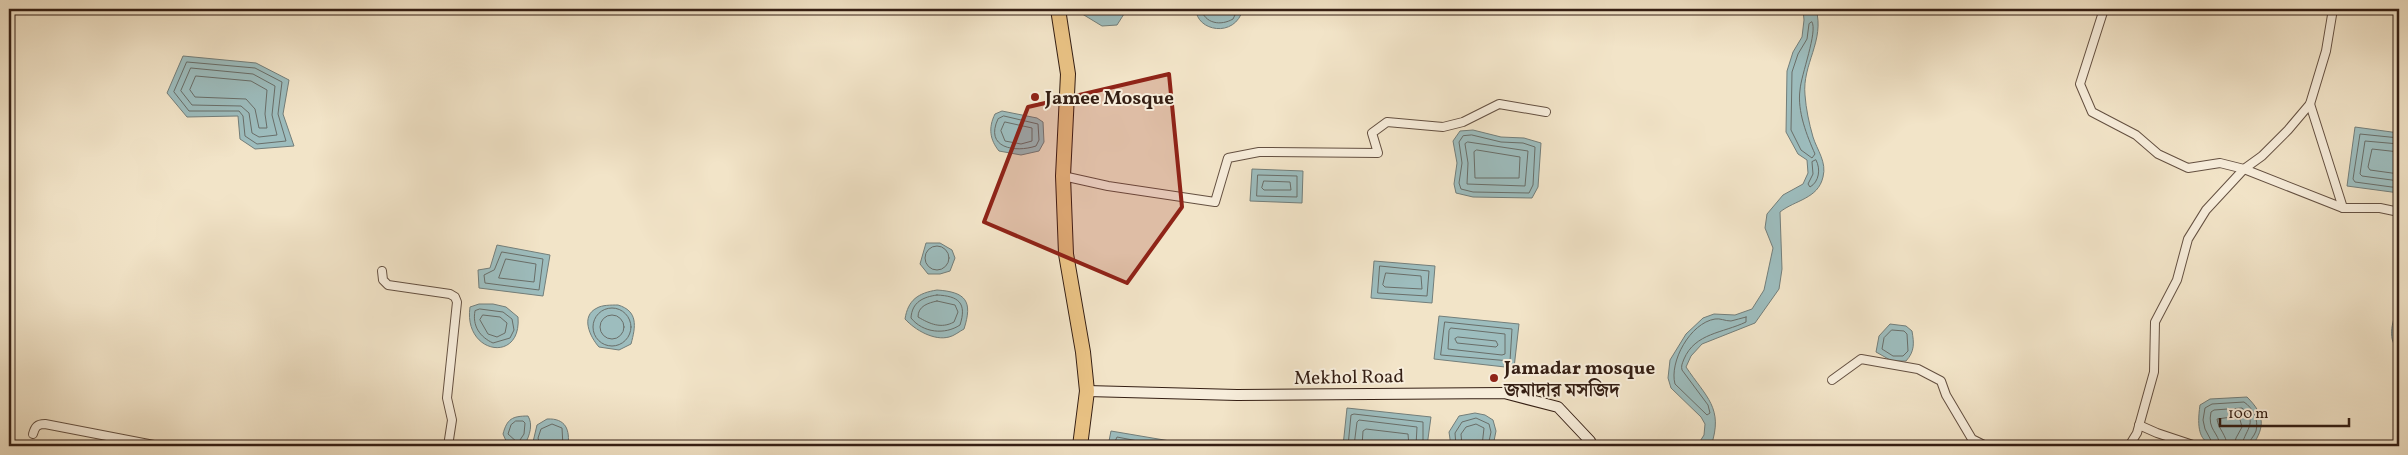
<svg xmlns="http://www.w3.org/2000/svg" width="2408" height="455" viewBox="0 0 2408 455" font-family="Vollkorn,'Noto Serif Bengali',serif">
<rect width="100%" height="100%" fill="#f2e4c8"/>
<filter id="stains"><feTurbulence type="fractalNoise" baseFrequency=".004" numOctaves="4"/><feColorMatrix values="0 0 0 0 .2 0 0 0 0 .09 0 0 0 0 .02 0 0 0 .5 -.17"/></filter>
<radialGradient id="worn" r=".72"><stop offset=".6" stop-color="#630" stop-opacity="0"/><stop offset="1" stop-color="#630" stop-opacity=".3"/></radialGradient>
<g fill="#9dbdbe" stroke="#737e7a">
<path d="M1079,9H1125L1124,14L1117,25L1102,26L1079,12Z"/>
<path d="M1196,9H1243C1235,39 1196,31 1196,9Z"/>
<path d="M1803,9H1816C1825,41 1802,64 1805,95C1806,109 1809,123 1813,137C1817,150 1827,162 1823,177C1818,199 1795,200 1780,212L1782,269L1779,289L1755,323L1702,344L1691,356L1686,367C1706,397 1724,408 1711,446H1697L1704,435L1705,424L1701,417L1671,388L1668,378L1670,360L1686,334L1703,318L1714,314L1735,315L1752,309L1764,290L1773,248L1765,228L1767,214L1783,195L1803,184L1808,173L1807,160L1798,154L1786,132L1787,71L1793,52L1802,37L1804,20Z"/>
<path d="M183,56L256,63L289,80L283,114L294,146L255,149L240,139L238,116L187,117L167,93Z"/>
<path d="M1002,111L1037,118L1043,122L1044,142L1039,151L1021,155L999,151C990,140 988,128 995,114Z"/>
<path d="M2355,127L2399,133V193L2347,186Z"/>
<path d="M1473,130L1501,137L1524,138L1541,143L1538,187L1532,198L1473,197L1456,193L1454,184L1457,163L1453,141L1460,131Z"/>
<path d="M1252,169L1303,171L1302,203L1250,201Z"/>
<path d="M926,243H940L952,250L955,258L950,271L940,274H928L920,264Z"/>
<path d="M497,245L550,255L543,296L479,288L478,270L490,268Z"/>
<path d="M1374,261L1435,266L1432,303L1371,298Z"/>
<path d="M937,290C966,292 973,301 964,329C960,331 954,336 949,337C934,341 915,330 905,319C908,300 918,293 937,290Z"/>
<path d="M493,304L506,307L518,317C522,364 463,354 470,307L479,304Z"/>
<path d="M618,305C638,311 636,326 631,344L619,350L599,347C590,337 580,316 597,308C602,305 611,305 618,305Z"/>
<path d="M2397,310H2399V350C2387,341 2392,322 2397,310Z"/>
<path d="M1439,316L1519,324L1514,368L1434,359Z"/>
<path d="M1890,324L1906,326L1912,331C1914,343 1915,351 1906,361H1892L1876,352L1879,336Z"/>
<path d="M2247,397C2264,414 2266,426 2252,446C2215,446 2193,453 2200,405L2210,399Z"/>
<path d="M1347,408L1431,417L1427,446H1343Z"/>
<path d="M1475,413L1485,415L1493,420L1496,431L1493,446H1451L1449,432L1459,416Z"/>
<path d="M528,416C533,424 530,435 525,444L517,446L507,443L503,434C507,419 512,416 528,416Z"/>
<path d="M547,419C566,418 570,430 568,446H537L533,442L537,425Z"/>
<path d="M1111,431L1170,441L1169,446H1108Z"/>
</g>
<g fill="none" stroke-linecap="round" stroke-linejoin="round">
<g stroke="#696e69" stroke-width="1">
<path d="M1201,9C1205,24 1221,26 1233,19L1238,9"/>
<path d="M1812,22C1818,31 1801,75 1800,90C1797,111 1807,136 1815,154L1812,158L1801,150L1791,130L1792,72L1798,54L1807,39L1809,24Z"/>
<path d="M187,62L255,68L282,82L278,114L286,141L257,144L245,136L243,116L239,111H189L174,92Z"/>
<path d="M191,68L253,74L275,86L272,115L277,135L259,137L252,133L249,113L241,106L192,105L181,91Z"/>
<path d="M196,76L251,81L267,90L265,114L267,128H259L255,109L246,99L195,97L190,90Z"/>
<path d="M1004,116L1038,124L1039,140L1036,146C1015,153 984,148 998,119Z"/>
<path d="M1005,122L1032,128V141L1021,144L1005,141L1001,131Z"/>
<path d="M1472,135L1501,142L1523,143L1535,147L1533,185L1529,193L1473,192L1461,189L1459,183L1462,163L1459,142L1463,136Z"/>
<path d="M2399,138L2360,134L2353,179L2355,182L2399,188"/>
<path d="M1468,142L1528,151L1525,186L1467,184L1468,163L1465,144Z"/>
<path d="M2399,144L2365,141L2360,174L2362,176L2399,181"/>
<path d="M1477,150L1520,157L1519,178H1475L1474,152Z"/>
<path d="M2399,152L2372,149L2368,167L2370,170L2399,174"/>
<path d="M1816,160C1821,169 1819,182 1810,187L1808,184L1813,174L1812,162Z"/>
<path d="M1258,175L1297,176V197L1257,196Z"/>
<path d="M1264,181L1290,182L1291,190H1264L1262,188Z"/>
<circle cx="937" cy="258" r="12"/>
<path d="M502,252L543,259L539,290L485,283L484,275L494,270Z"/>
<path d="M506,259L536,264L534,282L499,278Z"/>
<path d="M1380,266L1429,271L1427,296L1378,293Z"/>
<path d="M1386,273L1421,276L1422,289L1385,287L1383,285Z"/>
<path d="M937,295C959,296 967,303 960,325C945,335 923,333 911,318C912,302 923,297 937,295Z"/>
<path d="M937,301L955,305L958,312L954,322C941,329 930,324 918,317C918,306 928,303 937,301Z"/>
<circle cx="612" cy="327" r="19"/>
<path d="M480,309L503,312L512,319L514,330L510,338L493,343C480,337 472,326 475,311Z"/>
<circle cx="612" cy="327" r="12"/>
<path d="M483,315L500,317L507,323L505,333L497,337L488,334L480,320Z"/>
<path d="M1746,317V322C1723,333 1695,333 1684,359C1682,364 1681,366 1682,370L1708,405L1710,413L1707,415L1675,384C1669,362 1690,323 1715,319C1720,318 1725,321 1731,321C1736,320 1741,318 1746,317Z"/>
<path d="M1445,322L1512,329L1510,361L1441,355Z"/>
<path d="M1451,328L1505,334V354L1502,355L1448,349L1449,331Z"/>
<path d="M1892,330L1904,331L1907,334L1908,351L1903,356H1893L1882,349L1884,338Z"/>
<path d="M1458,337L1496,341L1498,345L1496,347L1457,343L1455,339Z"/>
<path d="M516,421H523L525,423L524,434L518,443L508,434L511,425Z"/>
<path d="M540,446L538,438L541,429L552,424L562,428L563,446"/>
<path d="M1113,446L1117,437L1164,446"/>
<path d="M1348,446L1351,415L1354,414L1423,422V446"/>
<path d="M1354,446L1357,422L1359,420L1417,427L1416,446"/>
<path d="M1362,446L1363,431L1366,429L1408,434L1409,446"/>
<path d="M1456,446L1455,433L1462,422L1476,418L1489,424L1491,432L1488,446"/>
<path d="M1462,446L1461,434L1466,427L1476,424L1484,428L1482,446"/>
<path d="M2214,446L2205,429L2203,420L2205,408L2212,404L2244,402C2253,408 2259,420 2256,431C2254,437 2249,440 2248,446"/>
<path d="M2220,446C2219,432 2207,430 2211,412L2214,410L2242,408C2260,422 2243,432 2242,446"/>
<path d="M2227,446C2227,435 2218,429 2217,419L2239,416L2242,427L2236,438L2234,446"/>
</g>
<defs>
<g id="street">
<path d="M2104,9L2080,84L2092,112L2136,135L2158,154L2188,168L2220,163L2244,169L2343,208H2380L2399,212"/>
<path d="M2310,104L2343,208"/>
<path d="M1063,176L1108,186L1215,202L1228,158L1259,152L1378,153L1372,133L1387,122L1443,127L1463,122L1499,104L1546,112"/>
<path d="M382,271L383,280L388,285L450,294L455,297L457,302L447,398L452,420L448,446"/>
<path d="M1832,380L1861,359L1918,369L1941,381L1946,395L1972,439L1986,446"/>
<path d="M2139,425L2157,433L2196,446"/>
<path d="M33,434C35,427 37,424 45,424L159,446"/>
<path d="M2129,446L2137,433L2154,372L2155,322L2177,280L2188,239L2206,210L2244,169L2262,156L2288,130L2310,104L2326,51L2333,9"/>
</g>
<path id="secondary" d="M1087,391L1237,395L1504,393L1558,407L1590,441L1589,446"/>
<path id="highway" d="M1058,9L1068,74L1063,176L1066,254L1083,352L1087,391L1080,446"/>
</defs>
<use href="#street" stroke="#645041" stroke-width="10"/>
<use href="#secondary" stroke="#351f14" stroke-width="12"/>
<use href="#highway" stroke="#351f14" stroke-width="16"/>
<use href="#street" stroke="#f7eddb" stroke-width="8"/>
<use href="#secondary" stroke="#f7eddb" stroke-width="10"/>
<use href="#highway" stroke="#e9c284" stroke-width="14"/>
</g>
<path fill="#8f2418" fill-opacity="0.2" stroke="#8f2418" stroke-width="4" stroke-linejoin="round" d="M1169,74L1182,207L1127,283L984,222L1028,107Z"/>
<g fill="#8f2418" stroke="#f7eddb" stroke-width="2">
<circle cx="1035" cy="97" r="5"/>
<circle cx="1494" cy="378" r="5"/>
</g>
<g text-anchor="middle" stroke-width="4" stroke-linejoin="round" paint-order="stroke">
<g font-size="19" font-weight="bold" fill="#351f14" stroke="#f7eddb" text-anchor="start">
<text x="1045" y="104">Jamee Mosque</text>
<text x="1504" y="374">Jamadar mosque<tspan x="1504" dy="22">জমাদার মসজিদ</tspan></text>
</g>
<g font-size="19" fill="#351f14" stroke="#f7eddb">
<text transform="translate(1349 376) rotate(-1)" y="7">Mekhol Road</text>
</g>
</g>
<rect width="2408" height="455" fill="none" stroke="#f2e4c8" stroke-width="30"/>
<rect x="10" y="10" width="2388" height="435" fill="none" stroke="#351f14" stroke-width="2.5"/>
<rect x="15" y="15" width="2378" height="425" fill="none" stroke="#351f14"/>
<path d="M2220 418v8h129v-8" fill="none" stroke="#351f14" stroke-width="2.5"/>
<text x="2228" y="418" font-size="15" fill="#351f14" stroke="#f7eddb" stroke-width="4" paint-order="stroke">100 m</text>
<rect width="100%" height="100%" filter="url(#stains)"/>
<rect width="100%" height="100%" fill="url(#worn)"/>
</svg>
